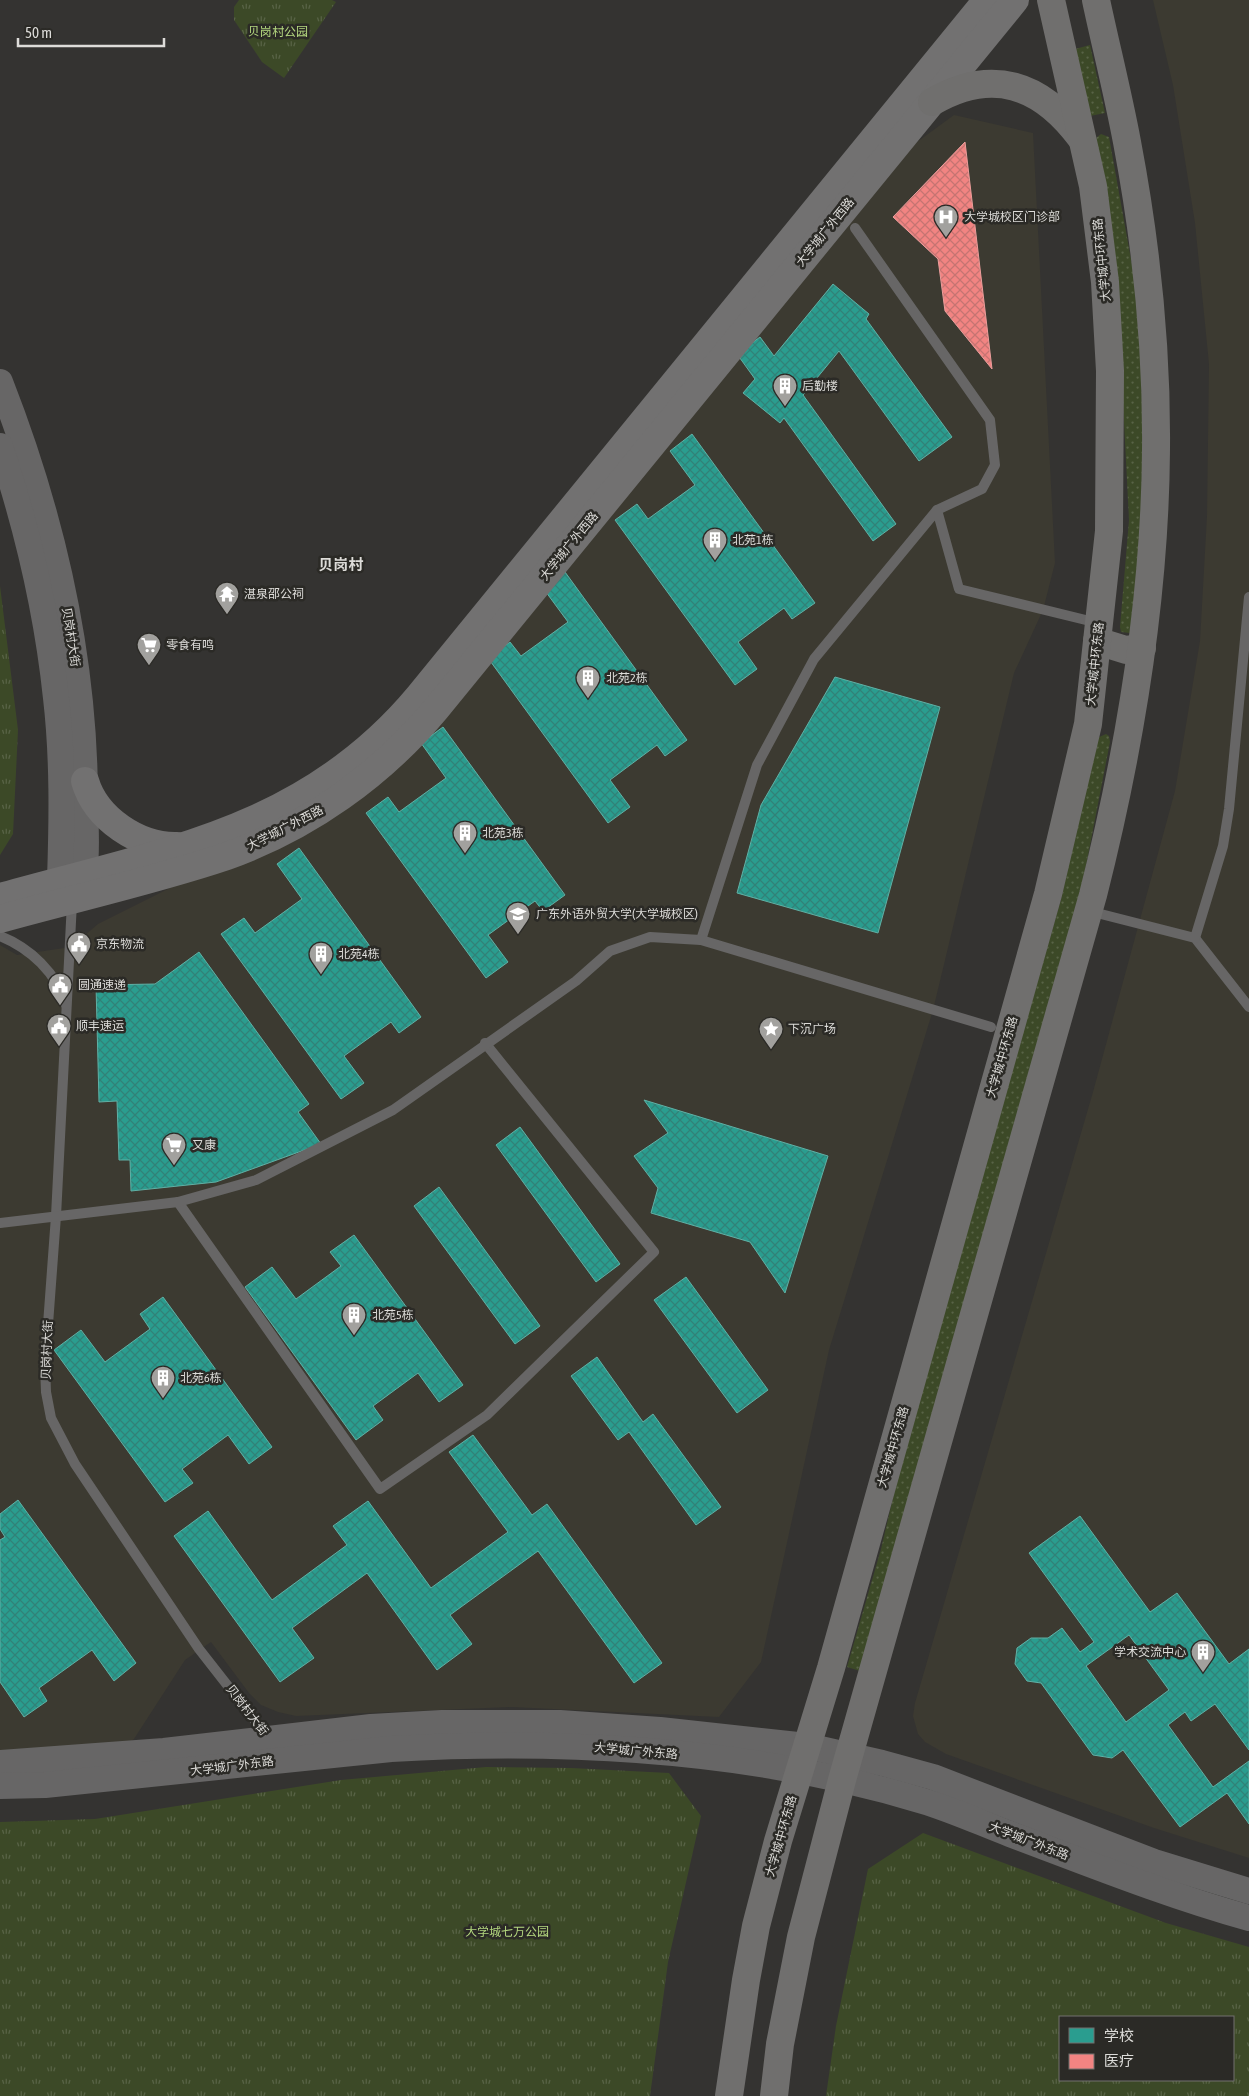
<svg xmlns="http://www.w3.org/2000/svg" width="1249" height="2096" viewBox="0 0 1249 2096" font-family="'Asap Condensed','Noto Sans SC',sans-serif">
<defs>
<pattern id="grass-dots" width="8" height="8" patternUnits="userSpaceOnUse" patternTransform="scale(1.25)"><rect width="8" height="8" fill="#3c4927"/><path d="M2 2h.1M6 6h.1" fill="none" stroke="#586346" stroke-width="1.8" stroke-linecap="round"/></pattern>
<pattern id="park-tufts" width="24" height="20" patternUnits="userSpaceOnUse" patternTransform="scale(1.25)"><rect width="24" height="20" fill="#3c4927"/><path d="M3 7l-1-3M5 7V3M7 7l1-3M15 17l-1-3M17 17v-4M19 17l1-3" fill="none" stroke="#586346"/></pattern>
<pattern id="schools-cross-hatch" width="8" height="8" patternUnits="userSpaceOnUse" patternTransform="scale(1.25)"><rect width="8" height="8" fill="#2a9d8f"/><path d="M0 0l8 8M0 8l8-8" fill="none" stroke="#318278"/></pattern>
<pattern id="health-cross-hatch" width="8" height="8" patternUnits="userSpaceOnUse" patternTransform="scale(1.25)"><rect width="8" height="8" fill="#f28482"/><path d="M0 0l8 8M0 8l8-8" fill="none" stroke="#c67472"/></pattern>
</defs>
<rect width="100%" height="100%" fill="#343331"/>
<g fill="#3c3a31">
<path d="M1153,0H1249V1858L1154,1828L946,1754L925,1742L918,1734L913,1716L915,1703L1093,1092L1175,791L1200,641L1207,516L1209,364L1195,223L1173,85Z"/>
<path d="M954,115L1033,133L1055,563L1043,610L1014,673L933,1010L829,1350L761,1662L719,1717L512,1707L296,1716L278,1712L261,1705L249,1693L211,1642L185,1660L134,1739L124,1747L0,1751V945L17,955L71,947L98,924L346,800L913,145Z"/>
</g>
<g fill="url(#grass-dots)">
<path d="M1090,45L1105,113L1090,116L1075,49Z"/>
<path d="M1101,134L1109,137L1134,276L1140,342L1144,444L1142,526L1130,633L1121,632L1120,627L1129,520L1123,402L1096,138Z"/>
<path d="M1106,734L1109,736L1110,742L1079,902L860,1671L847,1667L881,1549L908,1434L1061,899L1097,738Z"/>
</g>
<g fill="url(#park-tufts)" fill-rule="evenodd">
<path d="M239,0H332L336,2L284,78L262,62L234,20V7Z"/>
<path d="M0,586L18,730L13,834L0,855Z"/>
<path d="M486,1767L571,1768L669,1773L701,1816L668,1962L650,2096H0V1822L95,1819L341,1780Z"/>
<path d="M923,1833L1166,1923L1249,1947V2096H826L836,2026L868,1869ZM1060,2017H1233V2080H1060Z"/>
</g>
<g fill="url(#schools-cross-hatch)" stroke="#60b0a5" fill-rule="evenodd">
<path d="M833,284L869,314L866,319L952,437L919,461L839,351L803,395L896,524L873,541L784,418L780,423L743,393L755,379L737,354L760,337L774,356Z"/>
<path d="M692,434L815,603L792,619L784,608L738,642L757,669L735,685L615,520L637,504L648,519L695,485L670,451Z"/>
<path d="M565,572L687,740L665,756L657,745L610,780L630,807L608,823L488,658L510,642L521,656L568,622L543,588Z"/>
<path d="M835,677L940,707L878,933L737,893L761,805Z"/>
<path d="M443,727L565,895L543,911L535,901L488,935L508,962L486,978L366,813L388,797L399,812L446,778L421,743Z"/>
<path d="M299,848L421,1017L399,1033L391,1022L344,1056L364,1083L341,1099L221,934L244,918L255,933L302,899L277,864Z"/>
<path d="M199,952L309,1104L298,1112L321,1144L216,1182L131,1191L130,1160H119L117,1101L99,1102L96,985L155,984Z"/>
<path d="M644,1100L828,1156L785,1293L750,1242L651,1213L658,1188L634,1156L668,1133Z"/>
<path d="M520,1127L620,1264L596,1282L496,1145Z"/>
<path d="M439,1187L540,1326L515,1344L414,1206Z"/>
<path d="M354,1235L463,1385L439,1402L418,1373L373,1406L383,1420L356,1440L245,1287L272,1267L296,1299L341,1266L330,1252Z"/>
<path d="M686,1277L768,1390L737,1413L654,1300Z"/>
<path d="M163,1297L272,1447L249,1464L228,1435L182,1469L193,1483L165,1502L54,1350L81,1330L105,1362L150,1329L140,1314Z"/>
<path d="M597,1357L643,1422L653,1414L721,1507L696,1525L629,1432L618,1440L571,1376Z"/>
<path d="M473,1435L532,1515L547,1504L662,1663L634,1683L538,1551L450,1615L472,1644L437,1670L367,1573L292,1628L314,1658L280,1682L174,1536L208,1511L272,1600L347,1545L333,1526L368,1501L431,1588L508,1532L449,1452Z"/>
<path d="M18,1500L136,1663L114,1681L92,1650L39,1688L47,1701L24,1717L0,1682V1540L5,1537L0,1529V1514Z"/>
<path d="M1080,1516L1150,1612L1177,1593L1229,1664L1249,1649V1750L1215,1704L1191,1721L1185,1712L1168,1725L1213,1787L1249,1761V1824L1227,1793L1180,1827L1123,1750L1112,1758L1093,1755L1041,1683L1027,1681L1015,1664L1017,1648L1031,1638H1048L1062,1628L1080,1652L1094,1642L1029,1553ZM1129,1635L1169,1690L1126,1722L1086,1666Z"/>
</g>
<path fill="url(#health-cross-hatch)" stroke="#ec9e9c" d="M965,142L992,369L945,311L938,259L893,217Z"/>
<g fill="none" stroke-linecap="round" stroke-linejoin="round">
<g stroke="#676666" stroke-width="10">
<path d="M855,228L990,420L995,465L982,489L937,510"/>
<path d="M72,902L56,1216L45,1365L46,1392L51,1418L75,1464L199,1649L267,1736"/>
<path d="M1089,911L1195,938L1249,1007"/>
<path d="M0,936C30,948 57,973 66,1005"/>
<path d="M1195,938L1223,846L1229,809L1249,597"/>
<path d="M701,940L757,765L814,659L937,510L959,589L1098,623"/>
<path d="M178,1202L380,1489L487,1415L654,1252L485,1043"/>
<path d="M0,1223L178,1202L256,1180L393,1110L576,981L610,951L650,937L701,940L991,1027"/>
</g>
<g stroke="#676666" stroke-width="26">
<path d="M0,382C52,515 85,657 85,801C85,823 88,850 84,873C82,880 78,887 75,894"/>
<path d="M0,446C27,527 47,612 56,698C63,758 62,820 60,880L72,898"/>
<path d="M0,1763L164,1751L371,1727L442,1723H560L660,1730L807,1746L882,1763L933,1777L1154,1862L1249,1891"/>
<path d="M0,1786L45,1785L391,1749C569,1739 752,1749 923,1801C953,1810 981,1823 1010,1834C1090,1864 1167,1895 1249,1918"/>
</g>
<g stroke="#727171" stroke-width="28">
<path d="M85,781C96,819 139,847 177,846"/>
<path d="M0,897C160,852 306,832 419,696L987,0"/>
<path d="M0,919C75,898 153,881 227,856C308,827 381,775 436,709L1015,0"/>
</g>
<g stroke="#706f6e" stroke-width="28">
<path d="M932,102C992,67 1041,84 1081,138"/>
<path d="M1097,641L1126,650L1142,648"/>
<path d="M729,2096L746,1980L756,1926L778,1841L831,1668L1048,894L1088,724L1109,531L1110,371L1105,282L1093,186L1051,0"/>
<path d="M774,2096L780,2044L801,1937L842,1780L1093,895C1130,749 1155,601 1156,450C1157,348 1146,242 1127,142C1118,94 1106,47 1096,0"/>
</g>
</g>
<defs>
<symbol id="hospital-pin" viewBox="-11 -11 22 30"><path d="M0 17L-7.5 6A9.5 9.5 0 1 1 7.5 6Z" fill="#a2a19e" stroke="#2b2a26"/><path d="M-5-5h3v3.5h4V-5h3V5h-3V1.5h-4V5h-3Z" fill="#fff"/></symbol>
<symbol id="building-pin" viewBox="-11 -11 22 30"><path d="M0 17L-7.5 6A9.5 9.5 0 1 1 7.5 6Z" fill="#a2a19e" stroke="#2b2a26"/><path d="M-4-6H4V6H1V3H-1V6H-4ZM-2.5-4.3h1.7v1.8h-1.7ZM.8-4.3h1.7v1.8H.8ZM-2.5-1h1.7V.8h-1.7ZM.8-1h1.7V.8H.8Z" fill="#fff"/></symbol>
<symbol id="temple-pin" viewBox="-11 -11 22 30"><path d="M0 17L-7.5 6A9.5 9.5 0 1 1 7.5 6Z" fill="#a2a19e" stroke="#2b2a26"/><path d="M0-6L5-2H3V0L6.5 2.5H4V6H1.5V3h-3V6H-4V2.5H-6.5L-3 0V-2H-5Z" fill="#fff"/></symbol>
<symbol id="supermarket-pin" viewBox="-11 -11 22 30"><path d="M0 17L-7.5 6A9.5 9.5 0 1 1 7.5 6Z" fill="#a2a19e" stroke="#2b2a26"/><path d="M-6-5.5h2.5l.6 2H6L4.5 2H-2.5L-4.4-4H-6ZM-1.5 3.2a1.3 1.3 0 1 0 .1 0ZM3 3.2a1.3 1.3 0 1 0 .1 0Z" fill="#fff"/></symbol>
<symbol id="university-pin" viewBox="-11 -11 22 30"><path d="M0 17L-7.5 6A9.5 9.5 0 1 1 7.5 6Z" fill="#a2a19e" stroke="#2b2a26"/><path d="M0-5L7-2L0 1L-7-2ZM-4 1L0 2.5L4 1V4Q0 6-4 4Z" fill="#fff"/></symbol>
<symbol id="civic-pin" viewBox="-11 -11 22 30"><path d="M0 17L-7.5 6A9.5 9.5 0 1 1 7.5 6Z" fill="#a2a19e" stroke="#2b2a26"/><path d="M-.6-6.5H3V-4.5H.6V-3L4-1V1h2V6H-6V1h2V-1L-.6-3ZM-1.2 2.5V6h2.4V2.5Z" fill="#fff"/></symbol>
<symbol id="sight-pin" viewBox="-11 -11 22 30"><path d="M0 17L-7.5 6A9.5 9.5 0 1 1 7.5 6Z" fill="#a2a19e" stroke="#2b2a26"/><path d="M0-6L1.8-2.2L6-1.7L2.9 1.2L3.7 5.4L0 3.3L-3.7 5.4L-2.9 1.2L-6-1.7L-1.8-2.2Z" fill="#fff"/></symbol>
</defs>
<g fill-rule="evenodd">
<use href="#hospital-pin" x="932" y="203" width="28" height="38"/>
<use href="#building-pin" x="771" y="372" width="28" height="38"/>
<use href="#building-pin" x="701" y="526" width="28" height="38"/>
<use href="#temple-pin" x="213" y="580" width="28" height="38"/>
<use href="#supermarket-pin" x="135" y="631" width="28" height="38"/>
<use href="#building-pin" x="574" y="664" width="28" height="38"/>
<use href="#building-pin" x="451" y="819" width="28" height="38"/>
<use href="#university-pin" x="504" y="900" width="28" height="38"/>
<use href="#civic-pin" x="65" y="930" width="28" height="38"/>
<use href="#building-pin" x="307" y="940" width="28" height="38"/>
<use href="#civic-pin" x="46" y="971" width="28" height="38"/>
<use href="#civic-pin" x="45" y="1012" width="28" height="38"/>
<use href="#sight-pin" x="757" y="1015" width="28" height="38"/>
<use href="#supermarket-pin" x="160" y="1131" width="28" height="38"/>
<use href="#building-pin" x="340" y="1301" width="28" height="38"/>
<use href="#building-pin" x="149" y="1364" width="28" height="38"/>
<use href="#building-pin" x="1189" y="1638" width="28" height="38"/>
</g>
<g text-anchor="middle" stroke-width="5" stroke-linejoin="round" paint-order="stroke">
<g font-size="12" fill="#b4d87f" stroke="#2b2a26">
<text x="278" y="36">贝岗村公园</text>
<text x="507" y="1936">大学城七万公园</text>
</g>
<g font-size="12" fill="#dddcd9" stroke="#2b2a26" text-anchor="start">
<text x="964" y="221">大学城校区门诊部</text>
<text x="802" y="390">后勤楼</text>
<text x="732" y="544">北苑1栋</text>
<text x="244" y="598">湛泉邵公祠</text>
<text x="166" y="649">零食有鸣</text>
<text x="606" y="682">北苑2栋</text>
<text x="482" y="837">北苑3栋</text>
<text x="536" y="918">广东外语外贸大学(大学城校区)</text>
<text x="96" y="948">京东物流</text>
<text x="338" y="958">北苑4栋</text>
<text x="78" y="989">圆通速递</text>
<text x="76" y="1030">顺丰速运</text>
<text x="788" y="1033">下沉广场</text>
<text x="192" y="1149">又康</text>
<text x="372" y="1319">北苑5栋</text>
<text x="180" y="1382">北苑6栋</text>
<text x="1186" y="1656" text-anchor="end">学术交流中心</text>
</g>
<g font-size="12" fill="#dddcd9" stroke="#2b2a26">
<text transform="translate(825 232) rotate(-51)" y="4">大学城广外西路</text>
<text transform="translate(1102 260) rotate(-96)" y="4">大学城中环东路</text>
<text transform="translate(569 546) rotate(-51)" y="4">大学城广外西路</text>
<text transform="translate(71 637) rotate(81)" y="4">贝岗村大街</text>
<text transform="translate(1095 664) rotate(-84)" y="4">大学城中环东路</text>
<text transform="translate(285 828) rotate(-27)" y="4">大学城广外西路</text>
<text transform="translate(1002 1057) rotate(-74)" y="4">大学城中环东路</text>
<text transform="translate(47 1350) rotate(-88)" y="4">贝岗村大街</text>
<text transform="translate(893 1447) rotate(-74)" y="4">大学城中环东路</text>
<text transform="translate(247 1710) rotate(52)" y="4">贝岗村大街</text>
<text transform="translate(636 1751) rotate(5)" y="4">大学城广外东路</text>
<text transform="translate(232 1766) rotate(-7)" y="4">大学城广外东路</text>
<text transform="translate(781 1836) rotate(-74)" y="4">大学城中环东路</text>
<text transform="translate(1029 1841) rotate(21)" y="4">大学城广外东路</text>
</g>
<g font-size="15" font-weight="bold" fill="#dddcd9" stroke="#2b2a26">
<text x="341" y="570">贝岗村</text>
</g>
</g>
<rect x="1059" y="2016" width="175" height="65" fill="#2b2a26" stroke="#72716e"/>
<rect x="1069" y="2028" width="25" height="15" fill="#2a9d8f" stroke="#72716e"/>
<text x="1104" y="2041" font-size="15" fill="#dddcd9">学校</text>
<rect x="1069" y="2054" width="25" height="15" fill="#f28482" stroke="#72716e"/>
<text x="1104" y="2066" font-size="15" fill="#dddcd9">医疗</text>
<path d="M18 38v8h146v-8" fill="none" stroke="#dddcd9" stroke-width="2.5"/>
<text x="25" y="38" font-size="15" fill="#dddcd9" stroke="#2b2a26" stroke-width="4" paint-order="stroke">50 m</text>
</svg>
